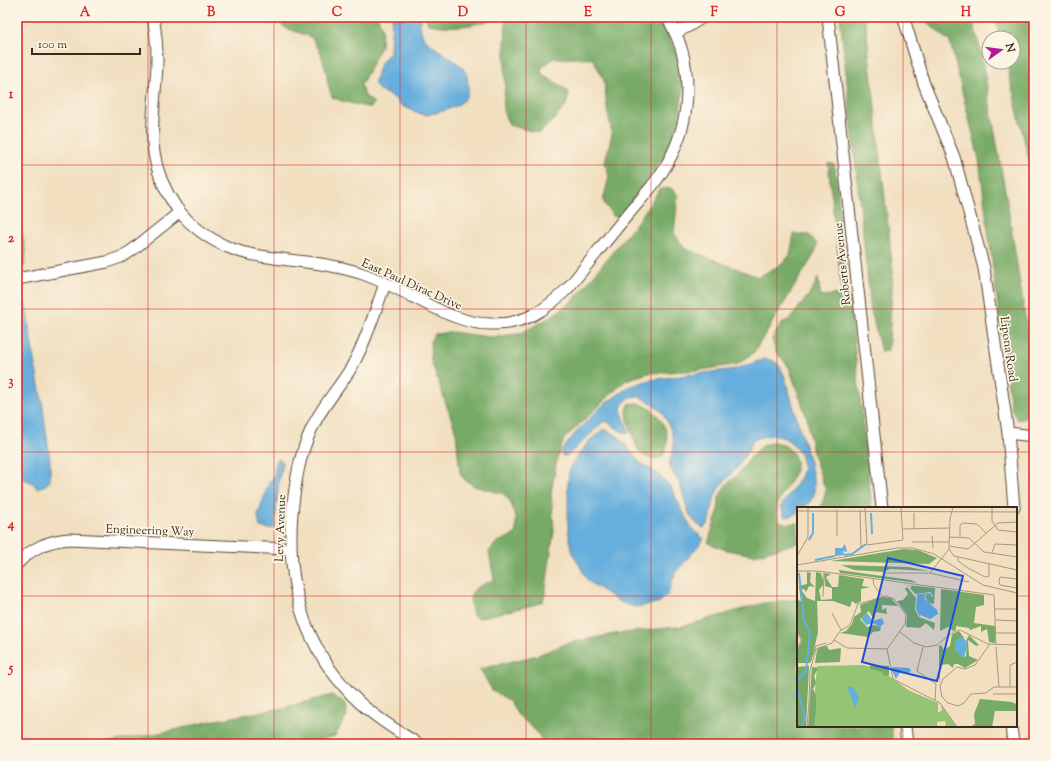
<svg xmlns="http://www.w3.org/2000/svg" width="1051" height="761" viewBox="0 0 1051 761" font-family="'Sorts Mill Goudy',serif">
<rect width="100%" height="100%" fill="#fcf5e5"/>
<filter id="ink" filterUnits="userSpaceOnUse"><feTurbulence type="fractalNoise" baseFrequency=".025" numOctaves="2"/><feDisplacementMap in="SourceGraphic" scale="8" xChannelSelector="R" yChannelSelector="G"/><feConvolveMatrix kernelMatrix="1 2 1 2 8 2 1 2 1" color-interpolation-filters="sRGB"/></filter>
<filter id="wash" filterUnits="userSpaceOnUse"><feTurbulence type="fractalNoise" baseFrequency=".012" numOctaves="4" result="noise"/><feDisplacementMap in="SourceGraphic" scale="16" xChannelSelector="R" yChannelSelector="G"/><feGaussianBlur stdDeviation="0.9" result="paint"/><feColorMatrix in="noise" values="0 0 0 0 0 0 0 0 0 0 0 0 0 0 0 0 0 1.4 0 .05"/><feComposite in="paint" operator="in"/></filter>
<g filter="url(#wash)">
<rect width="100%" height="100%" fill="#f1dfc0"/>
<g fill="#7a6" stroke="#596a42">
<path d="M272,17H378L382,29L381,46L361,85L365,96L374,103L371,108L342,101L332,97L328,84L326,71L321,53L311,37L286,28Z"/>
<path d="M426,17H501C473,26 457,29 428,24Z"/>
<path d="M503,17H657L663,25L676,53L683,91L678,124L664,158L619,217L613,216L603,201L609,176L605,162L612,134L607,108L604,80L593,59L554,58L541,68L542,75L559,84L569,93L566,105L553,121L539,133L509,125L503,111L505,85V47L506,21Z"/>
<path d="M840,17H865L893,271L889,345L887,351L881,352L871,310Z"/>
<path d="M921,17H972L980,48L1009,213L1032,361L1026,418L1017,420L1011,408L979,159L950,42Z"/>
<path d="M995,17H1034V182L1006,62H1013V38H1000Z"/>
<path d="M828,163L834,164L835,168L872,508H821L826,491L813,454L807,418L789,367L776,352L772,339L783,322L789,320L812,291L818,278L821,297L842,293Z"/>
<path d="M671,188L678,195L674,233L684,248L758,277L782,264L790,255L794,234L809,235L817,244L815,253L754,352L738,364L701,370L648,373L626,380L564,439L557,459L551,493L554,531L545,594L543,601L537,604L479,618L473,615C466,590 472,589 494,580L489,552L496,543L516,534V518L511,503L504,494L474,486L464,479L460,473L456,432L431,361L430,341L435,334L452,332L489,337L519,334L547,319L573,301L641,217L660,189Z"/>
<path d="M17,210L26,253L24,266L17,269Z"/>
<path d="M637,403C660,408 676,437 662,457C654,460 646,459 640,452C635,447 626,417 627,410C627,408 629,406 629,404Z"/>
<path d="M774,442C791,445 802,459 793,476C786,490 770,504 779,521L787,524L798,523V543L754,555L726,550L708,543L718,512L719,497L725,486L737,475L756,451L764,445Z"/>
<path d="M798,599V726H891L893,744H544L537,732L517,714L510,701L492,690L480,669L538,655L568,643L614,634L684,626L764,603Z"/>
<path d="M332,695L345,704L347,715L335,736L316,741L315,744H99L170,731L211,721L282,708Z"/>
</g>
<g fill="#65aedd" stroke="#506c7e">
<path d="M392,17H420C420,24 420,32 424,38C431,47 451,57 461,66C467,72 467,77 468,85C471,107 442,111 426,115L421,114L402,106L393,97L379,90L375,85V80L380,64L390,52Z"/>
<path d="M17,299L23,301L26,306L34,359L42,401L50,460V481L46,485L37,488L33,483L17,476Z"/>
<path d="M765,359C778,361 779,364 784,375L810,463L814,483V495L809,503L804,508H798V512L791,516L785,517L781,506C786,498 800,480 802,472C804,468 802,461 801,457C792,435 773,431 753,440L749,448L737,468L719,487L715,496L708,525L703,528C685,517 687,504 681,487C679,480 673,474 670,468C668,460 674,452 674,444C674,436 668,422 664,415C659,407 640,393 631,397C628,398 624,402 622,405L621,410L629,432C620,434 613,423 604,421L567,456H562V450L578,430L601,407L629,387L650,380L736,369Z"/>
<path d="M604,429L619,437L639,462L657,473L670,486L691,528L704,539L675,573L668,594L660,602L643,606L634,607L618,601L588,581L571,550L568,527V483L570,467L588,442Z"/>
<path d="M279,459L282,461V469L279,478L275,525L274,528L269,529L260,527L258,516L269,482C277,476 273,469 277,460Z"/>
</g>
</g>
<g filter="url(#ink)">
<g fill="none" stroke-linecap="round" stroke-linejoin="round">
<defs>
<g id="minor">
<path d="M153,17C157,38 158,59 156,80C152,130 146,163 176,207C189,225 210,240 230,248C249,256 269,257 289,260C315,263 341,266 366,275C384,282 401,290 417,299C441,311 464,324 491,324C524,325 546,310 568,288C587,265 605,242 624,219C639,201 657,183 668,162C693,117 694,61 667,17"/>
<path d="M828,17L882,508"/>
<path d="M904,19L924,84L954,157L984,268L1008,433L1014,508"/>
<path d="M675,33L687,27L703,17"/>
<path d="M17,279L107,262L121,257L131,251L180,212"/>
<path d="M385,284C375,311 366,342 351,368C339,388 322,406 312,428C299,455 295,484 292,513C286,586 305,651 359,702C377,719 398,731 418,744"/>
<path d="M1008,433L1034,436"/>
<path d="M17,564C32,548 47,541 69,539L290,549"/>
<path d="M905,726L907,744"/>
<path d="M1011,726L1013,744"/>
</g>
</defs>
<use href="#minor" stroke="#564536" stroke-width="13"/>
<use href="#minor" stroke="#fff" stroke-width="11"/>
</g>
</g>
<path fill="none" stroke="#d62828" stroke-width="1" stroke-opacity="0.55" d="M148,17V744M274,17V744M400,17V744M526,17V744M651,17V744M777,17V744M903,17V508M17,165H1034M17,309H1034M17,452H1034M17,596H798M1016,596H1034M903,726V744"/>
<g text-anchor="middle" stroke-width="3.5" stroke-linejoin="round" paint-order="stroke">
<g font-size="12" fill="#3b2a1e" stroke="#fcf5e5">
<text transform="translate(842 264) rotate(-96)" y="4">Roberts Avenue</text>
<text transform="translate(412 284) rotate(24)" y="4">East Paul Dirac Drive</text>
<text transform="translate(1009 349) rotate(82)" y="4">Lipona Road</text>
<text transform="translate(280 528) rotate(-88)" y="4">Levy Avenue</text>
<text transform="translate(150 530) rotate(2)" y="4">Engineering Way</text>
</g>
</g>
<g transform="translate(797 507)">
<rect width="220" height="220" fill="#f1dfc0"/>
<path d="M67,158L87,165L111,183L141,196V206L145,203L144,198L160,220H147L149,218L148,214L140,215V220H15L20,159Z" fill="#94c474"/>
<path d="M107,42L121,43L140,51L132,57L34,54ZM44,58L111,60L132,64L93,62L86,65L57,63ZM42,63L114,73L121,76L43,66ZM10,65L14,66L13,75L18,80L12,79L9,85L6,81L5,84L10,91L18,94L19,65L24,66L26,73V78L22,83L24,93L35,92V81L28,79L27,66L34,67L29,70L35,80H41L42,68L67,72L65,79L73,80L64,82V94L59,97L55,94L53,100L36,94H20L21,125L15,152L13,156H0V144L5,133L0,124V93L4,94L2,79L10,77ZM102,77L138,81L137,97L132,96L128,90L130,87L136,90L134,85L118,87L113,81L115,79ZM110,80L119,91L118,102L122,110L138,116L137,123L129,116L123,121L109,120L110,108L100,94L106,93L111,87L108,82ZM144,82L187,88V98L179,100L177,116L198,119V136L192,135L190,122L184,125V119L173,123L172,121L159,119V123L155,124L153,119L143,124ZM84,90L94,91L101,99L85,98V103L89,101L90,107L79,105L77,113L72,104L63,112L70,120L77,118L84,120L83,124L76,125L71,130L43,126L49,124L55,117L57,110L64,105L63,98ZM162,124L167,131L158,135V144L169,150L170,132L172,128L182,138L179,139L171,133L172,149L181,153L168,161L161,157H157L156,161L151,157L144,158L142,177V139L144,138L147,143L153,139L155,127ZM30,139L32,143L44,141L43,155L18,156L20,143L23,140ZM75,158L92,159V168L87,169L85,165L74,162L72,159ZM12,159L9,220H0V160ZM15,160L21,161L17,169L19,176L16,182L19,188V203L17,220H11ZM183,192L215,195L219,197L220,204H198L195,220H173L178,217L177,207Z" fill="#7a6"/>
<path d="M48,37L50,45L46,44L47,48L38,49V41H45ZM134,86L135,90L129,87L127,91L140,103L141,107L133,112L123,108V110L119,102L120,87ZM70,106L76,114L85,111L87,116L83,120L76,116L69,118L64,111ZM161,131H166L171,135L167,151L158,144V136ZM96,160L112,161L114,163L112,166L104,164L99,172L94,162ZM50,179L57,181L62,191L58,201Z" fill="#65aedd"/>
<path fill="none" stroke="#65aedd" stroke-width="2" d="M74,6L75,27M12,33L16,26V6M47,48L55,47L69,37M18,53L38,49M0,175L9,164L13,127L7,113L2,66M0,181L8,211L4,220"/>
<path fill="none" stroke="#a8977f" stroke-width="1" d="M68,0L70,38L106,33L104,0M195,0V14L201,23L220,25M40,3V29M63,3L64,41M0,4L220,5M117,6V22M106,22L152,21M135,29L136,41M152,30L172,31L187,45L220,50M163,30V18L166,16L180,17L189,26M115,35H152M152,39L171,42L201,16L220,15M152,42L157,49L220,63M195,46L198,37L220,38M0,49L11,30V0M161,50V54L171,61L188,70L192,69V57M0,58L100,41H116L137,47L186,78L220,86M0,64H21L197,88L199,138M89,66H133L172,75M133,66L152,42L153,12L156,0M76,72L77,78L85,89M220,72L203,70L202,75L203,78L220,81M26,90L27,65M198,102H220M35,106L44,123M199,113L220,114M0,124L4,133L0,143M102,124L117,136L129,140L140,138L156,125L163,123L191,137L220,138M199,126H220M193,137L178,158L168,162L160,160L146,172L143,179L145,190L151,196L161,199L167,196L174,187L189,186L197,180H220M126,140L120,164L139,177L138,194M199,140L202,180M90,142L96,172L143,196L160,220M16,148L19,139L29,136M213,180V158L220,155M196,187H220M12,195L13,164L19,142L35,136L43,124L53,118L61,97L89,89L97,92L109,108L108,117L90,142L50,141L37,133M10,220L12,194M220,220V202"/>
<path fill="#1d4ed8" fill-opacity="0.15" stroke="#1d4ed8" stroke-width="2" d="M91,51L166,69L140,174L65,155Z"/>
<rect width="220" height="220" fill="none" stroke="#3b2a1e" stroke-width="2"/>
</g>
<rect width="1051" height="761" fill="none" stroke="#fcf5e5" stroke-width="44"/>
<g transform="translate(1001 50) rotate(76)"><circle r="19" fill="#fcf5e5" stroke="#afa495"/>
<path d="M0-3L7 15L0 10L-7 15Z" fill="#b5179e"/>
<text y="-6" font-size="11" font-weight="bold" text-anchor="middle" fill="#3b2a1e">N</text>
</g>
<path d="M32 48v6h108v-6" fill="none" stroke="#3b2a1e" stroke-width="2"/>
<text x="38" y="48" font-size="12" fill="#3b2a1e" stroke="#fcf5e5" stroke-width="3" paint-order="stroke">100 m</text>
<rect x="22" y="22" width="1007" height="717" fill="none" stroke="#d62828" stroke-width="1.5"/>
<g font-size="13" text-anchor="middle" font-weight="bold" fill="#d62828">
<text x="85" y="16">A</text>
<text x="211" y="16">B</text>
<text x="337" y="16">C</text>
<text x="463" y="16">D</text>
<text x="588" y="16">E</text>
<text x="714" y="16">F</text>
<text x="840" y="16">G</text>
<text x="966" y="16">H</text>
<text x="11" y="98">1</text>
<text x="11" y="242">2</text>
<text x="11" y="385">3</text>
<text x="11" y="528">4</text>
<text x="11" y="672">5</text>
</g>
</svg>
